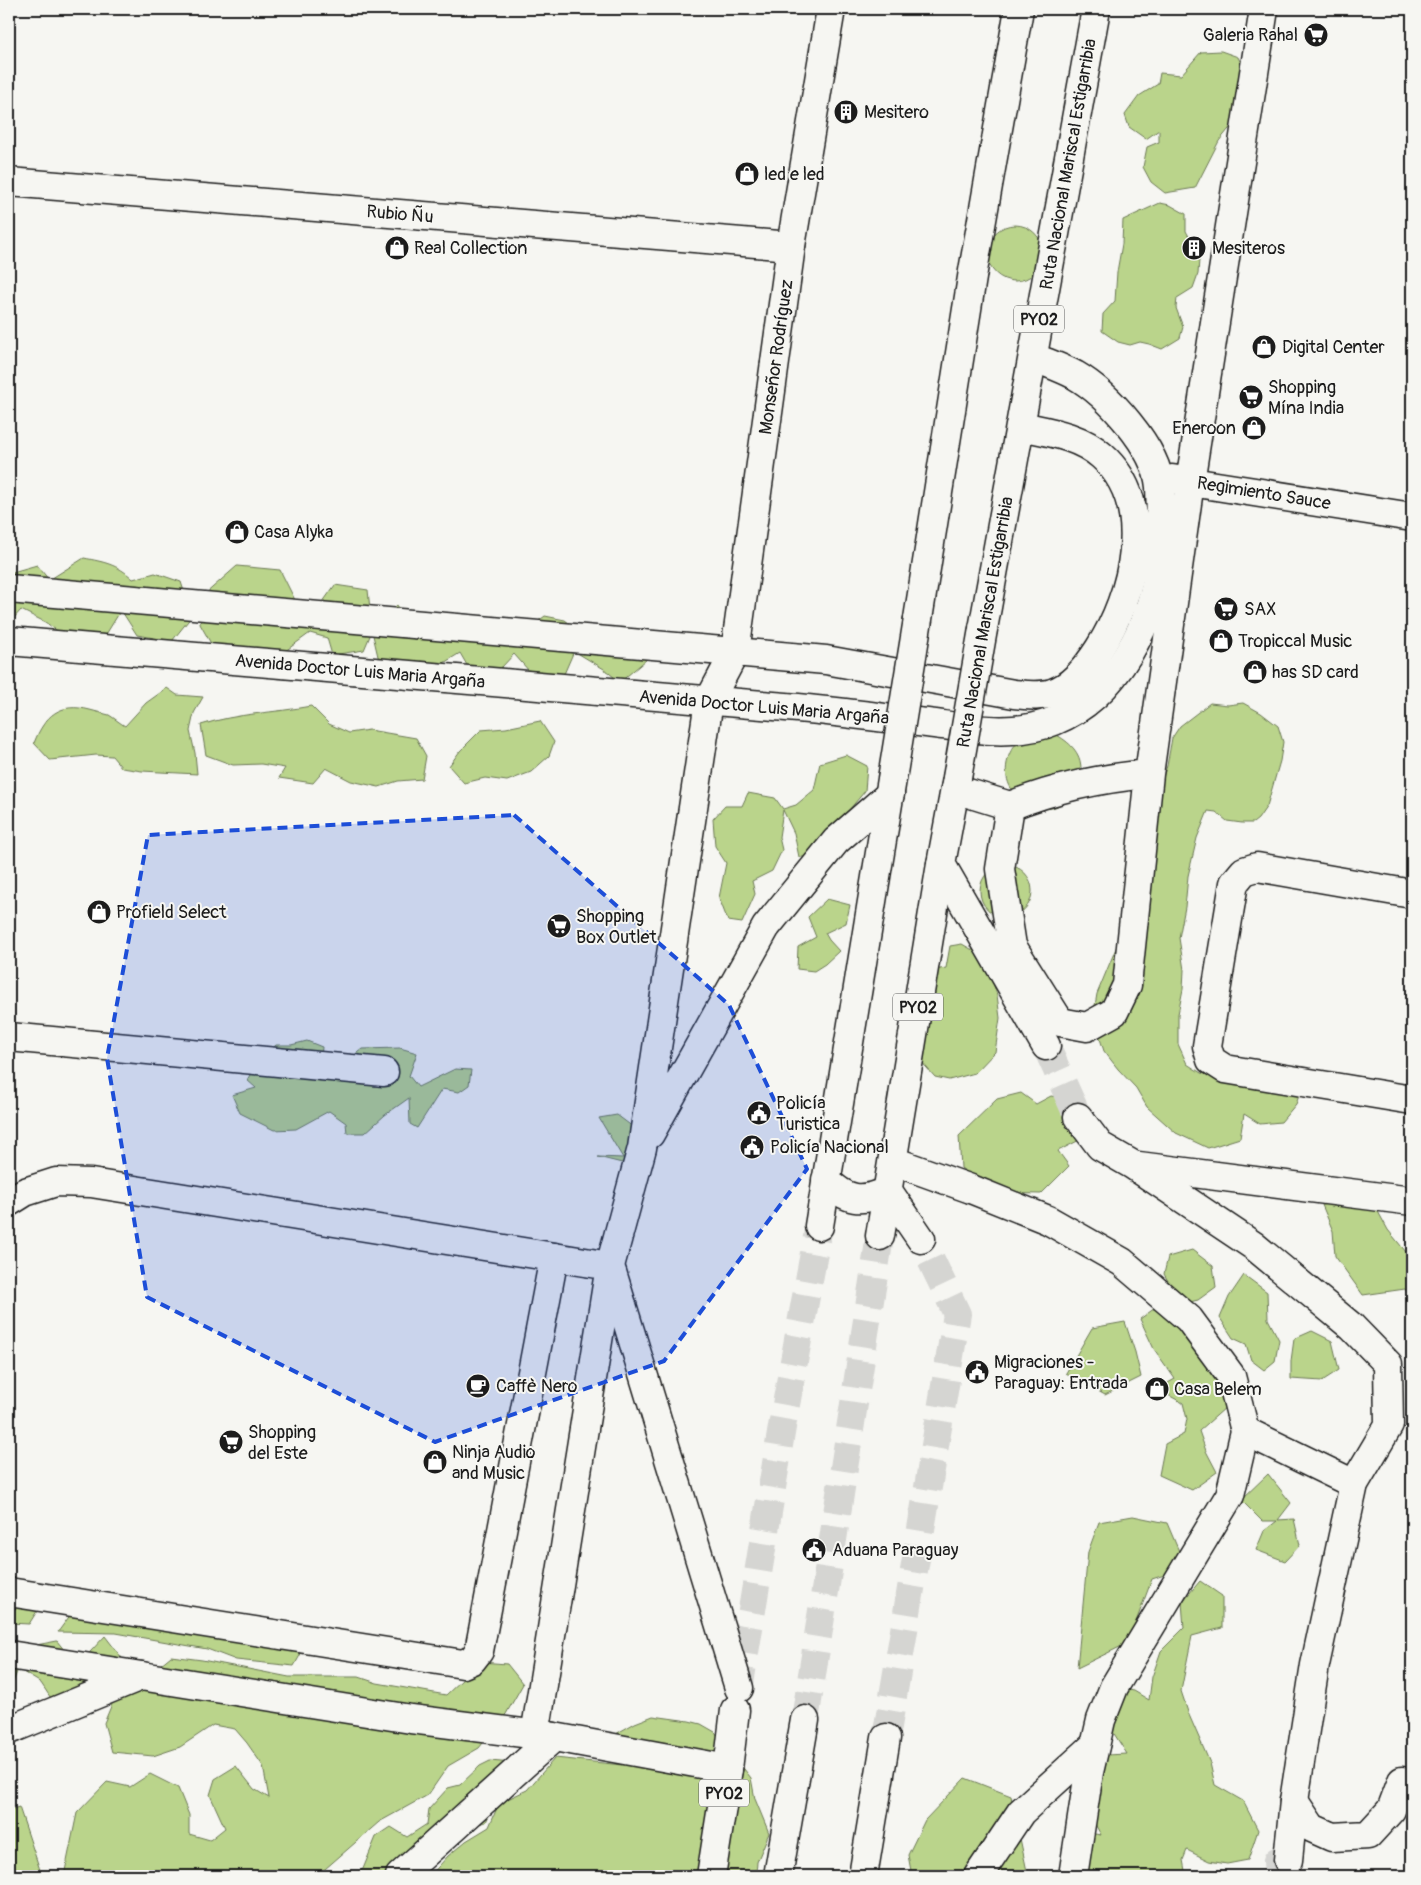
<svg xmlns="http://www.w3.org/2000/svg" width="1421" height="1885" viewBox="0 0 1421 1885" font-family="Pangolin,sans-serif">
<rect width="100%" height="100%" fill="#f6f6f2"/>
<filter id="ink" filterUnits="userSpaceOnUse"><feTurbulence type="fractalNoise" baseFrequency=".02" numOctaves="2"/><feDisplacementMap in="SourceGraphic" scale="10" xChannelSelector="R" yChannelSelector="G"/><feConvolveMatrix kernelMatrix="1 2 1 2 8 2 1 2 1" color-interpolation-filters="sRGB"/></filter>
<g filter="url(#ink)">
<g fill="#bad48b" stroke="#6b7854">
<path d="M1221,51L1238,57L1248,79L1242,113L1219,141L1195,188L1165,193L1151,182L1143,167L1147,147L1159,142V130L1146,139L1129,127L1125,115L1139,96L1158,84L1160,73L1181,75L1201,52Z"/>
<path d="M1160,203L1170,205L1186,214V231L1192,242L1200,245L1198,274L1193,288L1177,298L1176,308L1183,327L1180,338L1162,349L1149,344L1140,342L1130,345L1118,342L1102,331L1103,314L1115,301L1117,272L1122,244L1123,220Z"/>
<circle cx="1015" cy="253" r="28"/>
<path d="M84,558C104,562 117,564 133,579L155,573L181,582L192,616L172,641L137,635L121,610L105,636L77,645L45,622L21,610L12,620H9V573L37,565L49,580Z"/>
<path d="M237,566L280,570L297,604L320,606L335,585L368,590L372,629L397,605L413,629L521,634L545,616L565,620L600,647L653,654L620,682L604,669L574,651L564,674L538,681L514,654L502,667L475,679L460,653L442,664L419,687L380,665L372,631L364,650L332,655L327,638L310,633L277,657L218,656L200,624L204,595Z"/>
<path d="M167,688L177,695L203,697L194,713L190,731L195,753L197,774L142,771L122,768L112,756L96,755L50,760L34,743C45,715 60,702 90,710C96,712 103,713 109,715C114,718 120,723 125,726L146,703Z"/>
<path d="M1210,703L1228,705L1243,703L1261,713L1278,726L1283,742L1280,761L1267,806L1258,819L1253,823H1242L1227,821L1216,812L1208,811L1197,838L1188,876L1185,907L1179,938L1184,970L1183,989L1178,1014V1044L1187,1064L1201,1073L1300,1093L1296,1104L1281,1122L1260,1124L1244,1114L1240,1138L1208,1148L1176,1133L1147,1107L1136,1088L1118,1069L1104,1051L1093,1017L1097,994L1121,936L1160,784L1167,766L1172,738L1180,726Z"/>
<path d="M311,706L329,724L349,733L369,730L416,738L426,756L422,779L398,781L379,787L351,781L326,768L313,783L279,778L285,768L261,764L233,765L206,755L201,725C238,713 274,713 311,706Z"/>
<path d="M540,721L554,742L549,756L531,772L507,781L485,778L464,783L449,766L460,751L481,730L506,728Z"/>
<path d="M1055,734C1069,742 1081,752 1081,769C1081,779 1077,785 1071,794C1049,828 996,798 1008,759C1009,754 1012,747 1018,743C1024,738 1046,736 1055,734Z"/>
<path d="M846,755L867,766L865,791L838,823L823,857H799L794,833L783,810L779,837L782,850L772,871L752,881L755,894L742,923L728,921L719,898L726,863L715,846L713,819L725,806H742L748,793L775,798L783,809L796,805L814,790L820,763Z"/>
<circle cx="1006" cy="891" r="26"/>
<path d="M827,899L850,905L846,923L825,933L829,940L839,951L825,964L814,971L797,969L798,947L816,937L808,917Z"/>
<path d="M962,944L978,953L987,965L997,995L1000,1018L995,1052L975,1073L949,1080L935,1077L919,1059L923,972L946,968L950,946Z"/>
<path d="M307,1041L322,1047L320,1071L339,1067L362,1049L400,1048L417,1053L409,1076L418,1087L455,1069L471,1070L469,1085L459,1092L442,1089L417,1128L410,1124L409,1098L385,1115L365,1133H347L346,1123L329,1111L296,1129L274,1130L240,1113L232,1095L256,1088L247,1080L258,1061L276,1045H291Z"/>
<path d="M1021,1093L1036,1104L1051,1096L1081,1102L1099,1130L1058,1151L1069,1166L1041,1194L995,1193L961,1168L959,1136L997,1099Z"/>
<path d="M617,1115L633,1127L626,1164L598,1157L623,1158L599,1118Z"/>
<path d="M1369,1195L1388,1230L1406,1252L1412,1253V1298L1405,1289L1363,1295L1335,1256L1333,1231L1322,1205Z"/>
<path d="M1192,1250L1213,1266L1216,1287L1198,1300L1186,1303L1172,1288L1164,1274L1168,1257Z"/>
<path d="M1244,1275L1267,1292L1268,1319L1279,1340L1275,1361L1264,1370L1251,1360L1246,1344L1233,1338L1220,1318L1229,1297Z"/>
<path d="M1166,1300L1215,1355L1225,1408L1199,1431L1206,1451L1217,1472L1192,1490L1159,1475L1165,1444L1184,1434L1187,1419L1183,1403L1157,1389L1175,1379L1154,1349L1140,1319Z"/>
<path d="M1125,1322L1135,1352L1141,1377L1105,1395L1066,1373L1092,1328Z"/>
<path d="M1312,1331L1332,1341L1339,1370L1322,1381L1291,1379V1361L1294,1339Z"/>
<path d="M1268,1474L1291,1503L1278,1520L1294,1519L1300,1545L1285,1561L1256,1550L1264,1531L1277,1521H1262L1241,1500Z"/>
<path d="M1133,1516L1167,1523L1186,1568L1152,1579L1128,1643L1077,1668L1088,1552L1099,1522Z"/>
<path d="M1200,1581L1222,1596V1628L1192,1636L1181,1691L1189,1715L1210,1763L1215,1785L1243,1801L1258,1830L1248,1860L1227,1864L1209,1861L1187,1850L1183,1860L1186,1876H1073L1095,1834L1101,1835L1090,1815L1106,1755L1127,1754L1106,1721L1114,1687L1134,1691L1149,1700L1152,1677L1161,1651L1184,1628L1182,1602Z"/>
<path d="M9,1587L39,1608L29,1624L9,1623Z"/>
<path d="M79,1603L303,1650L294,1666L236,1660L207,1649L116,1633L58,1632Z"/>
<path d="M105,1636L135,1675L58,1709L41,1683L18,1669L9,1693V1643L26,1647L57,1641L77,1666Z"/>
<path d="M171,1656L202,1660L289,1677H359L377,1683L446,1695L481,1662L507,1664L523,1684L506,1714L479,1748L448,1766L428,1795L379,1822L317,1876H64L77,1813L107,1782L130,1787L150,1774L178,1788L189,1815V1834L210,1840L225,1828L210,1795L215,1779L236,1766L254,1789L269,1798L263,1766L247,1743L235,1729L213,1725L180,1747L153,1756L112,1752L104,1723L112,1704Z"/>
<path d="M653,1716L689,1721L701,1724L715,1732L751,1778L755,1799L769,1833L757,1862L756,1876H430L448,1856L466,1841L489,1827L499,1803L527,1790L555,1758L622,1765L614,1735L635,1723Z"/>
<path d="M490,1761L512,1763L486,1822L472,1826L426,1871L422,1876H353L363,1869L376,1837L391,1827L407,1837L427,1824L429,1809L448,1788L460,1785L480,1766Z"/>
<path d="M965,1778L1011,1796L1028,1876H912L908,1855L925,1820Z"/>
<path d="M19,1807L42,1876H9V1810Z"/>
</g>
<g fill="none" stroke-linecap="round" stroke-linejoin="round">
<g stroke="#d5d5d2" stroke-width="28" stroke-dasharray="28 14" stroke-linecap="butt">
<path d="M1046,1046L1078,1117"/>
<path d="M886,1738L957,1314L921,1239"/>
<path d="M1278,1876L1277,1861L1288,1860"/>
</g>
<g stroke="#d5d5d2" stroke-width="28" stroke-dasharray="28 14" stroke-linecap="butt">
<path d="M738,1695L783,1421L819,1226"/>
<path d="M805,1720L880,1236"/>
</g>
<defs>
<g id="minor">
<path d="M9,182L791,246"/>
<path d="M1172,479L1412,517"/>
<path d="M9,589L826,660L1014,694C1027,695 1040,697 1052,693C1072,687 1088,666 1099,649C1133,596 1157,505 1102,456C1080,436 1049,432 1021,426"/>
<path d="M9,641C272,663 535,686 798,708C841,712 884,718 927,723C969,728 1013,738 1054,721C1117,696 1155,620 1160,556C1162,533 1161,510 1160,487C1157,448 1108,394 1075,375C1062,368 1047,363 1033,357"/>
<path d="M1149,774C1101,778 1055,788 1010,806L1000,869L1012,946L1060,1022L1087,1027L1114,1012L1127,985L1149,774L1190,482L1264,9"/>
<path d="M955,789L1010,806"/>
<path d="M941,864L1046,1046"/>
<path d="M1412,894L1257,867L1244,871L1234,883L1207,1046L1211,1060L1225,1069L1412,1100"/>
<path d="M9,1037L384,1072"/>
<path d="M1078,1117L1100,1146L1133,1165L1254,1246L1352,1327L1388,1364L1389,1425L1354,1484L1315,1665L1294,1801L1288,1860"/>
<path d="M650,1134L766,927L836,841L890,794"/>
<path d="M893,1161L971,1189L1048,1220L1122,1262L1189,1319L1231,1376L1245,1431L1230,1495L1114,1687L1101,1720L1089,1772L1073,1876"/>
<path d="M1139,1166L1412,1201"/>
<path d="M826,1180C847,1201 861,1203 888,1191L921,1239"/>
<path d="M9,1202L25,1192L56,1182L91,1183L610,1266"/>
<path d="M612,1272L739,1688"/>
<path d="M1245,1431L1354,1484"/>
<path d="M9,1592L463,1664L472,1660L479,1651L554,1257"/>
<path d="M9,1655L411,1719L554,1737L728,1769"/>
<path d="M9,1730L141,1676"/>
<path d="M535,1735L610,1266L642,1148L709,701L735,652L791,246L831,9"/>
<path d="M1294,1801L1312,1828L1332,1837L1368,1835L1391,1810L1402,1781"/>
<path d="M400,1876L554,1737"/>
<path d="M863,1876L886,1738"/>
<path d="M978,1876L1021,1812L1095,1745"/>
</g>
<g id="highway">
<path d="M918,619L973,271L1019,9"/>
<path d="M983,629L1096,9"/>
<path d="M819,1226L892,779"/>
<path d="M880,1236L941,864L957,778"/>
<path d="M711,1876L728,1769L735,1710"/>
<path d="M778,1876L805,1720"/>
</g>
</defs>
<use href="#minor" stroke="#1c1c1c" stroke-width="31"/>
<use href="#highway" stroke="#1c1c1c" stroke-width="31"/>
<use href="#minor" stroke="#f6f6f2" stroke-width="28"/>
<use href="#highway" stroke="#f6f6f2" stroke-width="28"/>
<defs>
<g id="highway-bridge">
<path d="M957,778L983,629"/>
<path d="M892,779L918,619"/>
</g>
</defs>
<use href="#highway-bridge" stroke="#1c1c1c" stroke-width="31" stroke-linecap="butt"/>
<use href="#highway-bridge" stroke="#f6f6f2" stroke-width="28"/>
</g>
</g>
<path fill="#1d4ed8" fill-opacity="0.2" stroke="#1d4ed8" stroke-width="4" stroke-dasharray="10 6" stroke-linejoin="round" d="M514,815L729,1005L807,1169L664,1361L435,1442L147,1297L107,1058L148,835Z"/>
<defs>
<symbol id="supermarket-disc" viewBox="-11 -11 22 22"><circle r="9.5" fill="#1c1c1c" stroke="#f6f6f2"/><path d="M-6-5.5h2.5l.6 2H6L4.5 2H-2.5L-4.4-4H-6ZM-1.5 3.2a1.3 1.3 0 1 0 .1 0ZM3 3.2a1.3 1.3 0 1 0 .1 0Z" fill="#fff"/></symbol>
<symbol id="building-disc" viewBox="-11 -11 22 22"><circle r="9.5" fill="#1c1c1c" stroke="#f6f6f2"/><path d="M-4-6H4V6H1V3H-1V6H-4ZM-2.5-4.3h1.7v1.8h-1.7ZM.8-4.3h1.7v1.8H.8ZM-2.5-1h1.7V.8h-1.7ZM.8-1h1.7V.8H.8Z" fill="#fff"/></symbol>
<symbol id="shop-disc" viewBox="-11 -11 22 22"><circle r="9.5" fill="#1c1c1c" stroke="#f6f6f2"/><path d="M-5-2.5h2.3a2.7 3.5 0 0 1 5.4 0H5L5.5 6h-11ZM-1.5-2.5h3a1.5 2.3 0 0 0-3 0Z" fill="#fff"/></symbol>
<symbol id="civic-disc" viewBox="-11 -11 22 22"><circle r="9.5" fill="#1c1c1c" stroke="#f6f6f2"/><path d="M-.6-6.5H3V-4.5H.6V-3L4-1V1h2V6H-6V1h2V-1L-.6-3ZM-1.2 2.5V6h2.4V2.5Z" fill="#fff"/></symbol>
<symbol id="cafe-disc" viewBox="-11 -11 22 22"><circle r="9.5" fill="#1c1c1c" stroke="#f6f6f2"/><path d="M-5.5-4.5H6V0H3Q3 3.5 0 3.5H-2.5Q-5.5 3.5-5.5 0ZM3-3.2v2h1.7v-2ZM-6 4.5H4V6H-6Z" fill="#fff"/></symbol>
</defs>
<g fill-rule="evenodd">
<use href="#supermarket-disc" x="1302" y="21" width="28" height="28"/>
<use href="#building-disc" x="832" y="98" width="28" height="28"/>
<use href="#shop-disc" x="733" y="160" width="28" height="28"/>
<use href="#shop-disc" x="383" y="234" width="28" height="28"/>
<use href="#building-disc" x="1180" y="234" width="28" height="28"/>
<use href="#shop-disc" x="1250" y="333" width="28" height="28"/>
<use href="#supermarket-disc" x="1237" y="383" width="28" height="28"/>
<use href="#shop-disc" x="1240" y="414" width="28" height="28"/>
<use href="#shop-disc" x="223" y="518" width="28" height="28"/>
<use href="#supermarket-disc" x="1212" y="595" width="28" height="28"/>
<use href="#shop-disc" x="1207" y="627" width="28" height="28"/>
<use href="#shop-disc" x="1241" y="658" width="28" height="28"/>
<use href="#shop-disc" x="85" y="898" width="28" height="28"/>
<use href="#supermarket-disc" x="545" y="912" width="28" height="28"/>
<use href="#civic-disc" x="745" y="1099" width="28" height="28"/>
<use href="#civic-disc" x="738" y="1133" width="28" height="28"/>
<use href="#civic-disc" x="963" y="1358" width="28" height="28"/>
<use href="#cafe-disc" x="464" y="1372" width="28" height="28"/>
<use href="#shop-disc" x="1143" y="1375" width="28" height="28"/>
<use href="#supermarket-disc" x="217" y="1428" width="28" height="28"/>
<use href="#shop-disc" x="421" y="1448" width="28" height="28"/>
<use href="#civic-disc" x="800" y="1536" width="28" height="28"/>
</g>
<g text-anchor="middle" stroke-width="4" stroke-linejoin="round" paint-order="stroke">
<g fill="#f6f6f2" stroke="#5d5d5c" stroke-width="1">
<rect x="1014" y="305.5" width="50" height="27" rx="4"/>
<rect x="893" y="993.5" width="50" height="27" rx="4"/>
<rect x="699" y="1779.5" width="50" height="27" rx="4"/>
</g>
<g font-size="16" font-weight="bold" fill="#1c1c1c">
<text x="1039" y="325">PY02</text>
<text x="918" y="1013">PY02</text>
<text x="724" y="1799">PY02</text>
</g>
<g font-size="18" fill="#1c1c1c" stroke="#f6f6f2" text-anchor="start">
<text x="1298" y="41" text-anchor="end">Galeria Rahal</text>
<text x="864" y="118">Mesitero</text>
<text x="764" y="180">led e led</text>
<text x="414" y="254">Real Collection</text>
<text x="1212" y="254">Mesiteros</text>
<text x="1282" y="353">Digital Center</text>
<text x="1268" y="393">Shopping<tspan x="1268" dy="21">Mína India</tspan></text>
<text x="1236" y="434" text-anchor="end">Eneroon</text>
<text x="254" y="538">Casa Alyka</text>
<text x="1244" y="615">SAX</text>
<text x="1238" y="647">Tropiccal Music</text>
<text x="1272" y="678">has SD card</text>
<text x="116" y="918">Profield Select</text>
<text x="576" y="922">Shopping<tspan x="576" dy="21">Box Outlet</tspan></text>
<text x="776" y="1109">Policía<tspan x="776" dy="21">Turistica</tspan></text>
<text x="770" y="1153">Policía Nacional</text>
<text x="994" y="1368">Migraciones -<tspan x="994" dy="21">Paraguay: Entrada</tspan></text>
<text x="496" y="1392">Caffè Nero</text>
<text x="1174" y="1395">Casa Belem</text>
<text x="248" y="1438">Shopping<tspan x="248" dy="21">del Este</tspan></text>
<text x="452" y="1458">Ninja Audio<tspan x="452" dy="21">and Music</tspan></text>
<text x="832" y="1556">Aduana Paraguay</text>
</g>
<g font-size="18" fill="#1c1c1c" stroke="#f6f6f2">
<text transform="translate(1068 164) rotate(-80)" y="6">Ruta Nacional Mariscal Estigarribia</text>
<text transform="translate(400 214) rotate(5)" y="6">Rubio Ñu</text>
<text transform="translate(776 357) rotate(-82)" y="6">Monseñor Rodríguez</text>
<text transform="translate(1264 493) rotate(9)" y="6">Regimiento Sauce</text>
<text transform="translate(985 622) rotate(-80)" y="6">Ruta Nacional Mariscal Estigarribia</text>
<text transform="translate(360 671) rotate(5)" y="6">Avenida Doctor Luis Maria Argaña</text>
<text transform="translate(764 707) rotate(5)" y="6">Avenida Doctor Luis Maria Argaña</text>
</g>
</g>
<rect width="1421" height="1885" fill="none" stroke="#f6f6f2" stroke-width="30"/>
<rect x="15" y="15" width="1391" height="1855" fill="none" stroke="#1c1c1c" stroke-width="2" filter="url(#ink)"/>
</svg>
